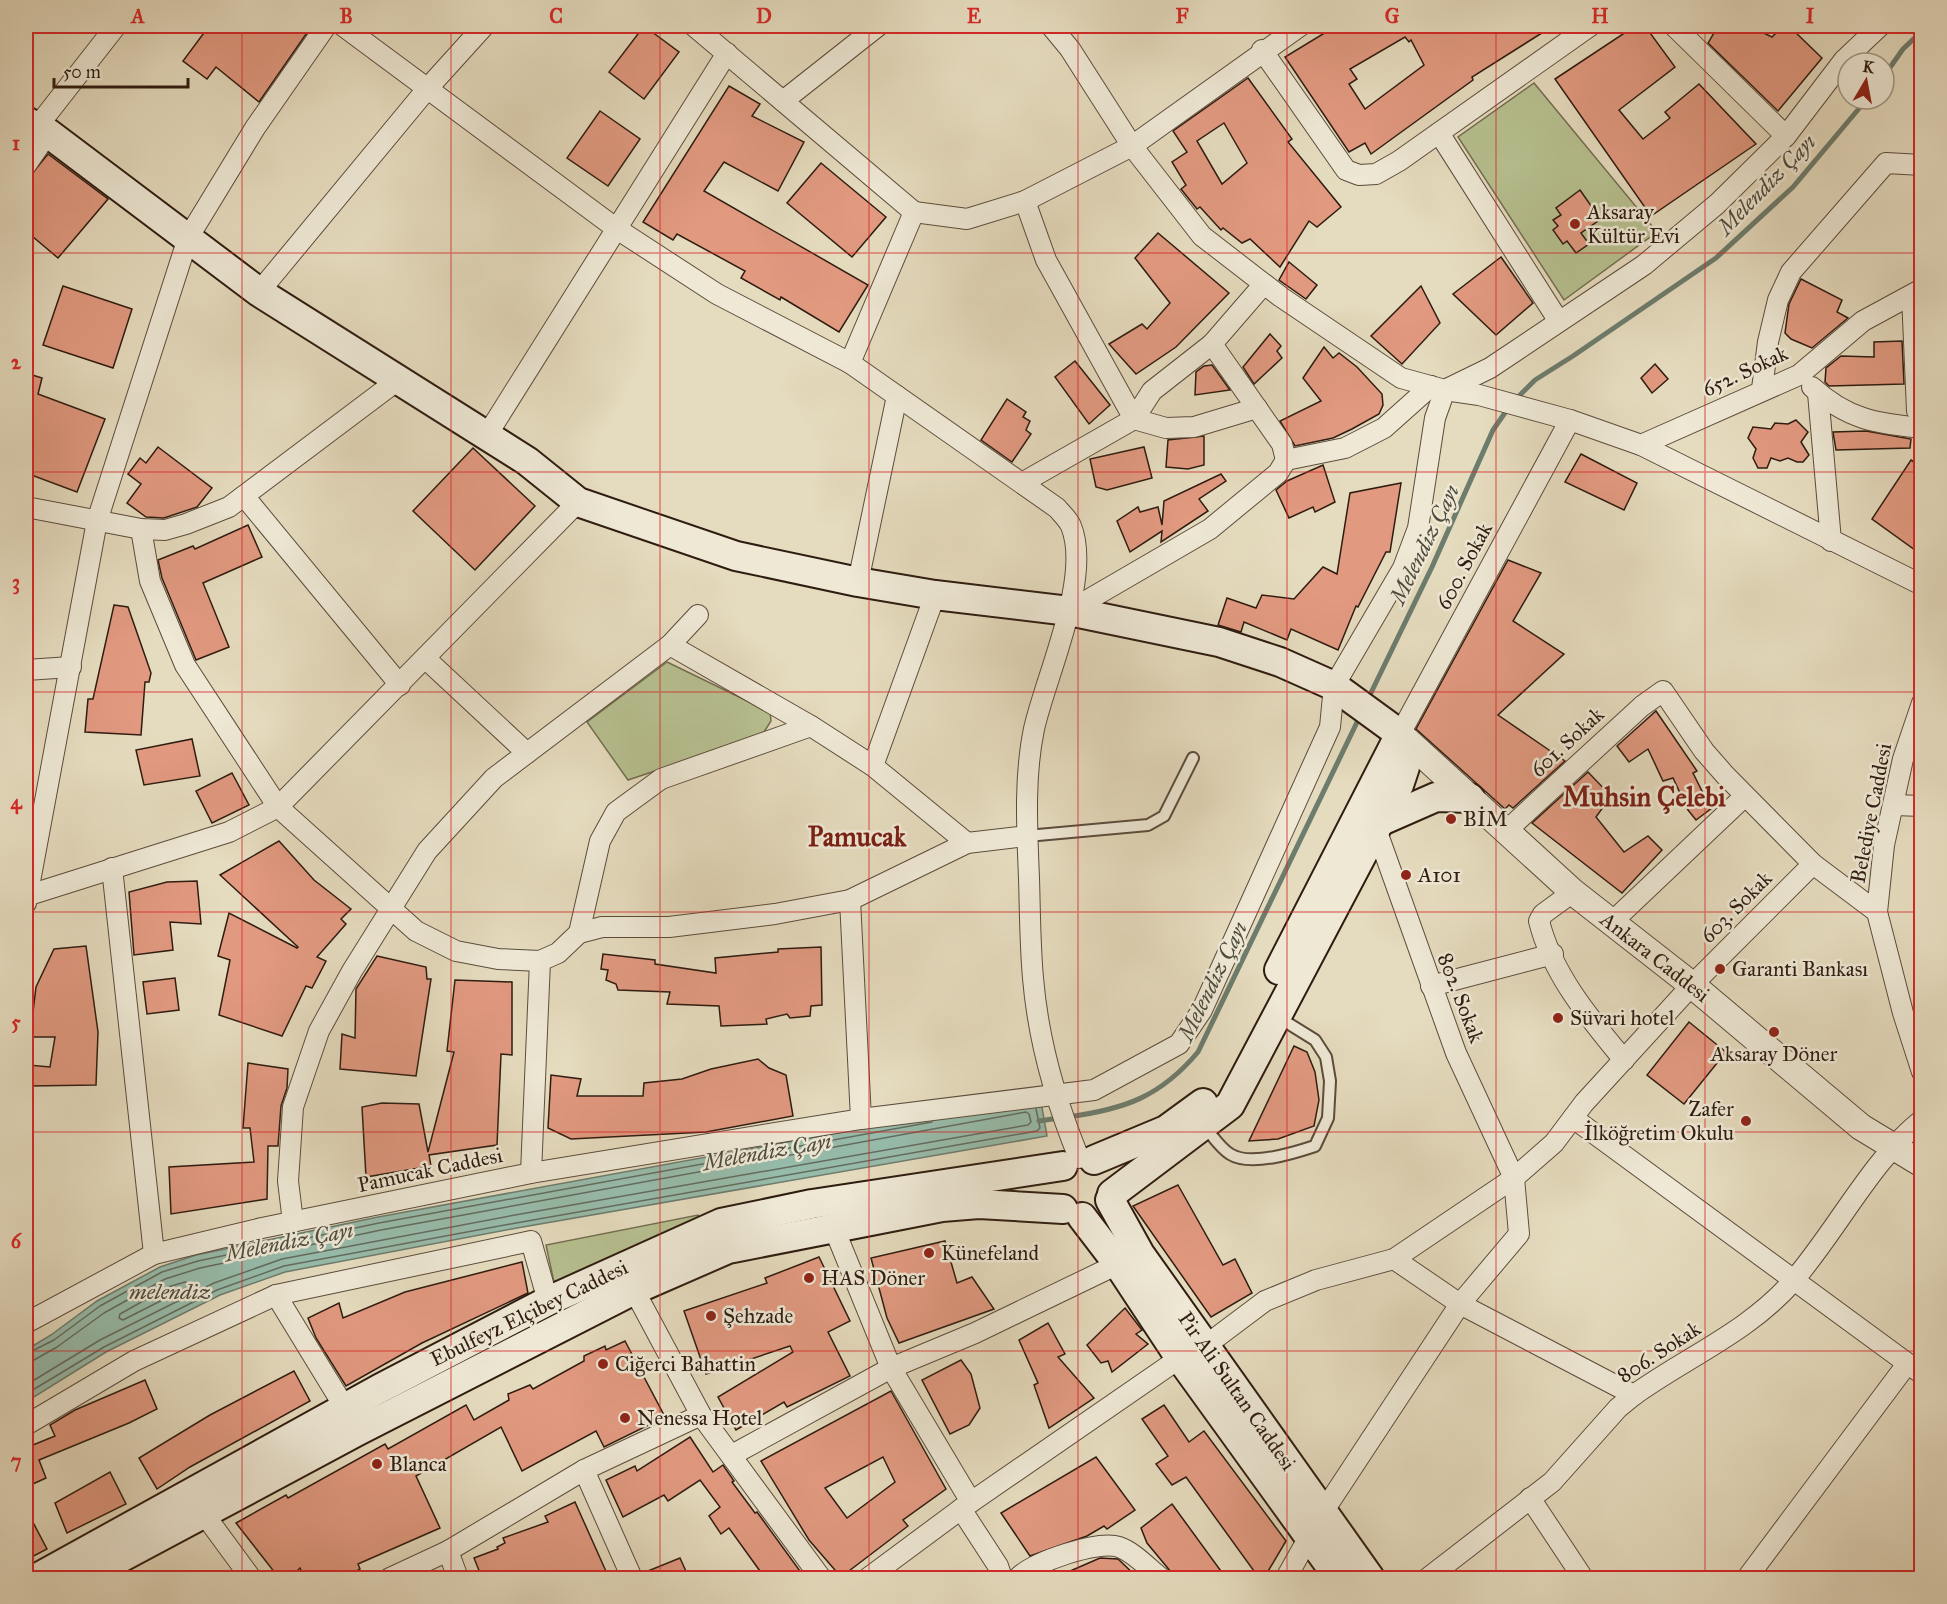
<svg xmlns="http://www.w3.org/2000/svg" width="1947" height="1604" viewBox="0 0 1947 1604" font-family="'IM FELL Great Primer',serif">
<rect width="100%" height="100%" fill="#e5dbbe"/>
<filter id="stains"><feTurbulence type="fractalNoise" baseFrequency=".00333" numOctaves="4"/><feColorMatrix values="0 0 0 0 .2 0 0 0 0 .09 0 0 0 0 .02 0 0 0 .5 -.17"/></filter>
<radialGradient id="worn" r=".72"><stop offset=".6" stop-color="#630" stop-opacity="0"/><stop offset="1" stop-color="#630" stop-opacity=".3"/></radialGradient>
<g fill="#b7c090" stroke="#736e50" stroke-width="1.5">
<path d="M1534,83L1657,232L1564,300L1458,137Z"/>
<path d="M667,662L770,712L771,721L762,735L628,780L587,722Z"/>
<path d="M698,1215L701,1224L633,1249L554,1282L546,1245Z"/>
</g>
<path fill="#97bcab" stroke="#6d7c6d" stroke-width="1.5" d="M1040,1096L1047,1136L517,1228L285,1272L220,1295L106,1352L26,1402V1350L51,1335L97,1301L160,1267L196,1255L378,1217Z"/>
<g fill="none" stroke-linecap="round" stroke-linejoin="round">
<g stroke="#636c5e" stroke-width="1.5">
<path d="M185,1282L189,1283L188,1287L123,1320L119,1318L120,1314L168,1287Z"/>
<path d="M26,1354L54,1340L100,1306L162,1272L198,1261L379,1223L932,1122"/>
<path d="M26,1362L34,1360L57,1347L104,1313L165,1279L200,1268L381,1230L1026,1112L1029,1114L1031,1122L1028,1125L515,1215L282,1259L214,1283L100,1340L26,1385"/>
<path d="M26,1394L104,1347L217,1290L284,1266L516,1223L1037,1131L1040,1128L1036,1109"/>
</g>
<g stroke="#6d7c6d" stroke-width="5">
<path d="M1884,76L1903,49L1922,31"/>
<path d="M1515,400L1535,380L1573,356L1716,258L1793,187L1867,99"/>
<path d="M1367,701L1432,567L1493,430L1509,407"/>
<path d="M1068,1117C1125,1109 1160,1097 1198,1052L1361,714"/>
<path d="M1039,1121L1059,1118"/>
</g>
</g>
<g fill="#e19980" stroke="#2f1c10" stroke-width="1.5" fill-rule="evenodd">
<path d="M209,26H310L311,27L259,102L216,67L207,79L183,61Z"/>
<path d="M644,26L679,52L644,99L609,72Z"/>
<path d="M1336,26H1553L1472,77L1473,80L1371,154L1365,143L1349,152L1285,57ZM1405,37L1409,42L1411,40L1424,65L1365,109L1349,84L1357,79L1350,69Z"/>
<path d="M1635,26H1645L1675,67L1619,110L1643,139L1670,118L1665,112L1699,84L1756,144L1651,216L1555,79Z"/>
<path d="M1718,26H1749L1772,37L1778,31H1794L1822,58L1778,111L1708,43Z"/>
<path d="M1248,78L1292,139L1288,142L1341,207L1317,227L1309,221L1280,267L1250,239L1242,243L1223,228L1221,230L1200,207L1197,209L1181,189L1186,185L1172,162L1187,152L1173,131ZM1224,123L1247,163L1222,184L1197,141Z"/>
<path d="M729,86L760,104L752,116L804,142L778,191L724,162L704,191L868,285L839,332L781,297L780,300L741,278L745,271L677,234L673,240L643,222Z"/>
<path d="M600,111L640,139L608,186L567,158Z"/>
<path d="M48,154L108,199L58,258L26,231V181Z"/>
<path d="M821,163L886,217L852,257L787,203Z"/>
<path d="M1580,190L1594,210L1591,211L1598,221L1581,233L1589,244L1576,253L1567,241L1563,244L1553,230L1558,226L1553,220L1561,215L1556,208Z"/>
<path d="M1158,233L1229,293L1176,347L1136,374L1109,344L1142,324L1147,329L1170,303L1135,258Z"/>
<path d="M1501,257L1533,303L1496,335L1453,294Z"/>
<path d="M1289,262L1317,285L1306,299L1279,280Z"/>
<path d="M1801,279L1842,300L1837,312L1848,318L1812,348L1791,339L1785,333L1789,304Z"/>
<path d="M63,286L132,309L113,368L43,345Z"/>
<path d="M1421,286L1440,323L1402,364L1371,336Z"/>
<path d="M1270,334L1281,346L1277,351L1282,358L1254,384L1243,367Z"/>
<path d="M1902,341L1904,384L1829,386L1825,382L1826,368L1841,356L1874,357V342Z"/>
<path d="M1324,347L1333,358L1339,353L1357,367L1382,394L1383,405L1379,414L1352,429L1333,438L1295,446L1280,421L1321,401L1303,378Z"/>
<path d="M1075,361L1110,405L1089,424L1055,377Z"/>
<path d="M1655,364L1668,379L1652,393L1641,378Z"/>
<path d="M1212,365L1230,390L1195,395L1196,372L1204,366Z"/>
<path d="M26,373L42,378L38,394L105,419L77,492L26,473Z"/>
<path d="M1007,399L1026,412L1023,417L1030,421L1026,430L1031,434L1012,462L981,440Z"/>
<path d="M1796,420L1808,432L1801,442L1809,455L1803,462H1797L1788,458L1780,461L1771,458L1767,468H1758L1753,458L1756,449L1748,438L1753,427L1771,429L1775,423L1788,424Z"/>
<path d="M1866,431L1911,439L1910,448L1836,450L1833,432Z"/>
<path d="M1204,436V465L1188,469L1166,467L1168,440Z"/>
<path d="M158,447L212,488L197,507L164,518L146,517L127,503L141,484L128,474L140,458L146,463Z"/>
<path d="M1144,447L1152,478L1107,490L1096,487L1090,459Z"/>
<path d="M473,448L535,506L475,570L413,511Z"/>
<path d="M1581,454L1637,483L1624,510L1565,482Z"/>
<path d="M1911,460L1922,467V555L1872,519Z"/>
<path d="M1323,465L1335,502L1315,512L1313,507L1289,518L1276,490L1287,481Z"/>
<path d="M1221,474L1226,481L1199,499L1208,511L1161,542L1162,531L1130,552L1117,521L1138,507L1140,512L1158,507L1162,525L1164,501Z"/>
<path d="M1401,483L1390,552H1386L1358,607L1356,606L1338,650L1291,629L1287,640L1244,622L1241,632L1218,625L1227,598L1256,608L1262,595L1294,599L1323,567L1337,574L1350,493Z"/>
<path d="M248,525L262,557L203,583L229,647L196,660L162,578L158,560L193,546L195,549Z"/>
<path d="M1508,560L1541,573L1513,621L1564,654L1498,715L1565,761L1513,808L1509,805L1505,809L1416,729Z"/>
<path d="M114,605L128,607L151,673L149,682H145L141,735L85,732L88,699H93Z"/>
<path d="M1656,711L1697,771L1693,773L1705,797L1716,805L1696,820L1688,810L1673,778L1663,781L1648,749L1629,762L1617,746Z"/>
<path d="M192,739L200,776L144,785L136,750Z"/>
<path d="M1588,772L1611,796L1596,817L1624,852L1648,836L1662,850L1622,893L1532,823Z"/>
<path d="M232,773L249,805L212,823L196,791Z"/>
<path d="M279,841L314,880L351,909L341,919L346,924L317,957L326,961L312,988L306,986L282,1036L219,1015L230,960L218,956L229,913L297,948L298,947L220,875Z"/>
<path d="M197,881L201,924L170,922L173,950L134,955L129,892L167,882Z"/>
<path d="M86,946L98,1032L96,1085L29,1086V1065L50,1067L55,1037H30L36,987L54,949Z"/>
<path d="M821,947L822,1005L811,1006L810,1016L790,1018L787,1014L766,1019L767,1024L721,1026L719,1006L667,1004L670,992L618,990L616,984L606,980L608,970L601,969L603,954L655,960V964L716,973L715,958L778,952V949Z"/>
<path d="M377,956L426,967L427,979H431L416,1076L340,1069L342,1034L355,1038L356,989Z"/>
<path d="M175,978L179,1010L147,1014L143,982Z"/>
<path d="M455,980L512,982V1055L501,1054L497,1145L429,1155L431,1166L366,1177L362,1107L382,1103L419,1104L428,1152L454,1052L447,1051Z"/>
<path d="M1689,1022L1726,1052L1684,1104L1647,1075Z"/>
<path d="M1294,1046L1307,1052L1315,1072L1319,1100L1314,1126L1278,1139L1249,1141Z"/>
<path d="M758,1059L769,1068L786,1075L793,1116L706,1132L571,1139L548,1128L551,1075L581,1079L577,1096H643L644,1083L682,1079L711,1069Z"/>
<path d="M248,1063L288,1069L287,1088L281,1106L278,1146H268L267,1199L171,1214L169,1167L254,1162L250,1128H243Z"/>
<path d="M1178,1185L1223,1265L1235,1259L1252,1293L1211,1317L1133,1206Z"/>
<path d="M945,1241L957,1283L972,1277L994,1309L899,1343L887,1318L871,1258Z"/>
<path d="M819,1257L850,1321L828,1332L850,1376L787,1407L784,1402L736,1430L718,1397L793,1352L790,1346L706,1374L684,1311L767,1283L765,1278Z"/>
<path d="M522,1262L528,1293L422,1343L346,1386L316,1338L308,1318L339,1303L343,1318L405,1292Z"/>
<path d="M1125,1308L1142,1330L1136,1334L1148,1344L1112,1372L1108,1361L1101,1363L1087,1345Z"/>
<path d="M1048,1323L1065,1354L1058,1357L1094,1398L1049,1428L1034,1385L1038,1383L1019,1340Z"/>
<path d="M625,1341L665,1417L604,1447L596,1431L522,1471L501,1427L416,1476L440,1528L358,1564L360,1569L344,1578H305L300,1568L290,1578H279L236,1523L286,1495L288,1498L385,1444L388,1449L466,1405L474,1420L509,1400L508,1394L530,1385L533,1389L584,1361V1356L605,1346L606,1350Z"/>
<path d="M961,1360L971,1374L980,1408L969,1425L950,1434L922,1380Z"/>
<path d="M294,1371L310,1401L190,1467L157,1489L139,1458L210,1415Z"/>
<path d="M145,1380L157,1409L129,1423L39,1460L46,1478L26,1487V1437L29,1436L33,1445L55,1436L50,1425L75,1410Z"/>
<path d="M891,1391L946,1489L903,1520L908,1526L841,1577L809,1540L761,1461ZM883,1457L895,1482L847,1518L825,1488Z"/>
<path d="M1164,1405L1189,1442L1204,1431L1286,1541L1264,1578H1259L1186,1477L1172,1485L1156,1464L1168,1456L1142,1419Z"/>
<path d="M690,1437L713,1472L723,1465L734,1481L732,1482L755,1513L757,1512L805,1578H765L729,1528L721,1534L709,1516L720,1507L700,1480L668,1501L664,1495L623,1517L606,1480L635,1466L637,1471Z"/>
<path d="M1096,1457L1135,1510L1107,1529L1104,1526L1087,1536L1030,1556L1001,1513Z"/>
<path d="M110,1472L126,1504L67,1533L55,1503Z"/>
<path d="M575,1502L609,1578H482L474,1558L498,1549L497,1547L505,1543L503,1538L548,1522L545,1516Z"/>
<path d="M1172,1504L1226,1578H1176L1147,1543L1141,1528Z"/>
<path d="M26,1509L47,1549L26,1560Z"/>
<path d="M680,1558L689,1578H644L643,1573Z"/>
<path d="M1100,1558L1118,1559L1138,1578H1054Z"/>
</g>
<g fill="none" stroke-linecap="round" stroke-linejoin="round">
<defs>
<g id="service">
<path d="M1027,836L1148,825L1164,816L1193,758"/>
<path d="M1204,1126C1212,1135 1220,1148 1230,1154C1250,1167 1294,1153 1315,1146L1328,1118L1330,1081L1326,1057L1315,1040L1278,1017"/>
</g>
<g id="minor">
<path d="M343,26L617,229L717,294L850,363L914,212L694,26"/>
<path d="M1300,26L1132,146L1202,236L1281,297L1401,378L1445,390L1479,395L1570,420L1641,445L1922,585"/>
<path d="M1674,26L1786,136"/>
<path d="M1262,50L1346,170L1359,175L1376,174L1399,161L1590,26"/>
<path d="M783,101L878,26"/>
<path d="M37,127L116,26"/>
<path d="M1439,133L1558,320"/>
<path d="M26,165L48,133"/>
<path d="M1025,201L1046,260L1134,419L1152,391L1212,344"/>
<path d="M914,212L967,219L1025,201L1132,146L1070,49L1051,26"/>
<path d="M1264,284L1212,344L1282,444L1286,460"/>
<path d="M259,292L427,89L484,26"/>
<path d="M1912,295L1917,411L1922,416"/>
<path d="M850,363L1057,508C1061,513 1068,519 1071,526C1092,578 1046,675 1034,729C1024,777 1027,829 1029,878C1030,911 1030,945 1033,978C1038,1038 1056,1102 1079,1158"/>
<path d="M1812,387C1848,420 1876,423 1922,428"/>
<path d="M1762,389L1768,342L1778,300L1791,272L1886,163L1922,165"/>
<path d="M1818,393L1831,541"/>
<path d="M487,435L727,53"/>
<path d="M1641,445L1799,375L1863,321L1922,289"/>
<path d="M1022,483L1134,419L1166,428L1194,427L1257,408"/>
<path d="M244,496L400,685"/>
<path d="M26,507L141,529L165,530L186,524L229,507L398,380"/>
<path d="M141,529L150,581L185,665L278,807L416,931L456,951L498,959L540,961L558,953L579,933L602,927H669L775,914L850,900L967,843L1027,836"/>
<path d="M858,582L897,396"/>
<path d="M1069,611L1210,529L1278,473L1286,460L1345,448L1384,428L1431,386"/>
<path d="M670,645L811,726L873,766L967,843"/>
<path d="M426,659L527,753"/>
<path d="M26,670L71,667"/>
<path d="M1922,703L1903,759L1884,845L1877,912L1903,1013L1922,1072"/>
<path d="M1393,729L1400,734L1570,420"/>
<path d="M873,766L935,595"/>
<path d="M1894,805L1922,806"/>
<path d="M1506,831L1642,706L1663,691L1704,751L1725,775L1813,864L1877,912"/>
<path d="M112,868L154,1254"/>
<path d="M1573,892L1543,914L1539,921C1552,974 1590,1019 1624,1060"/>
<path d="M26,896L229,832L278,807L578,502"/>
<path d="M850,900L861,1119"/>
<path d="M26,903L97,521L188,238L255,128L326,26"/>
<path d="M1612,922L1745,796"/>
<path d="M579,933L600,841L616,812L661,779L811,726"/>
<path d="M1431,986L1553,954"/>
<path d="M1573,1118L1922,1374"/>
<path d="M531,1173L540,961"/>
<path d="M293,1222L288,1181L293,1107L319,1031L352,971L427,851L494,778L670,645L698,615"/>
<path d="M833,1226L891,1368L971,1502"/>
<path d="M1394,1259L1460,1304L1634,1395"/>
<path d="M634,1290L701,1415L821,1578"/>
<path d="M276,1295L345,1408"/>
<path d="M26,1323L154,1254L262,1228L531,1173L861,1119L1094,1090L1179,1044L1202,1010L1330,727L1334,686L1403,568L1418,528L1435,418L1445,390L1490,368L1644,265L1717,204L1786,136L1844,60L1880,26"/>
<path d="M1205,1346L1265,1301L1316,1280L1394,1259L1514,1178L1554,1143L1584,1103L1692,985L1813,864"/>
<path d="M26,1425L134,1361L276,1295L531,1241L548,1301"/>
<path d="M732,1455L891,1368L975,1333L1118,1264"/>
<path d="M584,1470L632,1578"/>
<path d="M1530,1498L1583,1578"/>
<path d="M961,1509L998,1566L1002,1578"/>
<path d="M204,1514L251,1578"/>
<path d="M448,1551L584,1470L701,1415"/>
<path d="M390,1578L448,1551L458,1578"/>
<path d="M868,1578L961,1509L1180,1358"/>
<path d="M1018,1578C1033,1562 1098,1540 1119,1547C1134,1552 1149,1569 1161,1578"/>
<path d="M1286,1578L1323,1512L1460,1304L1519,1234L1514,1178L1456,1053L1376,829"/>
<path d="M1428,1578L1552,1482L1618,1408L1634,1395C1687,1357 1750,1331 1793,1281C1835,1233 1873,1158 1922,1120"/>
<path d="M1747,1578L1907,1364"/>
</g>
<path id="tertiary" d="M1400,734L1573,892L1692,985L1861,1127L1922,1164"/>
<g id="secondary">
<path d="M26,121L48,133L259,292L527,461L578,502L736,556L858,582L935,595L1069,611L1219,642L1280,662L1334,686L1393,729"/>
<path d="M1379,822L1436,797L1470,798"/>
<path d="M1279,970L1400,734"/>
<path d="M1094,1160L1166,1130L1203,1103"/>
<path d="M1112,1194L1230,1105L1399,785L1405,767L1400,734"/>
<path d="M1110,1200L1140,1254L1370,1578"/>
<path d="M1082,1217L1118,1264L1180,1358L1339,1578"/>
<path d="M37,1578L379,1389L548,1301L721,1223L812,1204L1063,1166"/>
<path d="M83,1578L358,1431L634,1290L728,1249L942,1207L979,1204L1063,1209"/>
</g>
</defs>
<use href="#service" stroke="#5c4c3c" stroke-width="14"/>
<use href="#minor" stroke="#5c4c3c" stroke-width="22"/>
<use href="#tertiary" stroke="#5c4c3c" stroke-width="28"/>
<use href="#secondary" stroke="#2f1c10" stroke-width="32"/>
<use href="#service" stroke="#eee8d5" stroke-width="10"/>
<use href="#minor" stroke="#eee8d5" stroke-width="20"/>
<use href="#tertiary" stroke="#eee8d5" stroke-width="26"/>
<use href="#secondary" stroke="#eee8d5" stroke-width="28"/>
</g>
<path fill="none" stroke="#d62828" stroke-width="1.5" stroke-opacity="0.55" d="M242,26V1578M451,26V1578M660,26V1578M869,26V1578M1078,26V1578M1287,26V1578M1496,26V1578M1705,26V1578M26,253H1922M26,472H1922M26,692H1922M26,912H1922M26,1132H1922M26,1351H1922"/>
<g fill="#8f2418" stroke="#eee8d5" stroke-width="2">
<circle cx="1575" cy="224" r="6"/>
<circle cx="1451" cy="819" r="6"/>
<circle cx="1406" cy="875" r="6"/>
<circle cx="1720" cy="969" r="6"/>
<circle cx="1558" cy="1018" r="6"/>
<circle cx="1774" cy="1032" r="6"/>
<circle cx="1746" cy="1121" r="6"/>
<circle cx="929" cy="1253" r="6"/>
<circle cx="809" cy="1278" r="6"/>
<circle cx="711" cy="1316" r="6"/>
<circle cx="603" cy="1364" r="6"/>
<circle cx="625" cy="1418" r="6"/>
<circle cx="377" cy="1464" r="6"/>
</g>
<g text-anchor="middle" stroke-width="5" stroke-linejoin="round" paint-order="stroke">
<g font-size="21" fill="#2f1c10" stroke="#eee8d5" text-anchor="start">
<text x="1587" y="219">Aksaray<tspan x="1587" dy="24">Kültür Evi</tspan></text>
<text x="1463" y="826">BİM</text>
<text x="1418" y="882">A101</text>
<text x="1732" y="976">Garanti Bankası</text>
<text x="1570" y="1025">Süvari hotel</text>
<text x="1774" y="1061" text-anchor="middle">Aksaray Döner</text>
<text x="1734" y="1116" text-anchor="end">Zafer<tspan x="1734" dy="24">İlköğretim Okulu</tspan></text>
<text x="941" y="1260">Künefeland</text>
<text x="821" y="1285">HAS Döner</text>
<text x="723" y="1323">Şehzade</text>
<text x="615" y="1371">Ciğerci Bahattin</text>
<text x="637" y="1425">Nenessa Hotel</text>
<text x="389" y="1471">Blanca</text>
</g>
<g font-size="21" fill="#2f1c10" stroke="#eee8d5">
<text transform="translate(1745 371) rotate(-25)" y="7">652. Sokak</text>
<text transform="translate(1464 566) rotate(-62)" y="7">600. Sokak</text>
<text transform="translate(1567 742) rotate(-43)" y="7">601. Sokak</text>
<text transform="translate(1871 813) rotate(-79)" y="7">Belediye Caddesi</text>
<text transform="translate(1736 907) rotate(-45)" y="7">603. Sokak</text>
<text transform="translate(1655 957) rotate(38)" y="7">Ankara Caddesi</text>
<text transform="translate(1461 998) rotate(69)" y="7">802. Sokak</text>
<text transform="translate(430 1170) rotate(-12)" y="7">Pamucak Caddesi</text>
<text transform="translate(529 1313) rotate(-26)" y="7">Ebulfeyz Elçibey Caddesi</text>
<text transform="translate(1659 1352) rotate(-33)" y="7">806. Sokak</text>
<text transform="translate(1237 1391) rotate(55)" y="7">Pir Ali Sultan Caddesi</text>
</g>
<g font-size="22" font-style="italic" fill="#4e4c3e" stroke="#eee8d5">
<text transform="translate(1766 184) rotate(-46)" y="8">Melendiz Çayı</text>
<text transform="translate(1424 544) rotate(-64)" y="8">Melendiz Çayı</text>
<text transform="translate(1212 981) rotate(-64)" y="8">Melendiz Çayı</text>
<text transform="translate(767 1151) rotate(-10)" y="8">Melendiz Çayı</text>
<text transform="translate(289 1241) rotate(-11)" y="8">Melendiz Çayı</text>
<text x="170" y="1299">melendiz</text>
</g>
<g font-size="27" font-weight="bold" fill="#7a1f14" stroke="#eee8d5">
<text x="1644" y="806">Muhsin Çelebi</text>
<text x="857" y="846">Pamucak</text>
</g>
</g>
<rect width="1947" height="1604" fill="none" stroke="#e5dbbe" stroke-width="66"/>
<g transform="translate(1866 81) rotate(10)"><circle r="28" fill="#eee8d5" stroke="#a29686" stroke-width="1.5"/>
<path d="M0-4.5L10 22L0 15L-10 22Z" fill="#8f2418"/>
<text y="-9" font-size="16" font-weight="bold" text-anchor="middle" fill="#2f1c10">K</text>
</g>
<path d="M54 78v9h134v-9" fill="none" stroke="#2f1c10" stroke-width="3"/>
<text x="63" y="78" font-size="18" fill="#2f1c10" stroke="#eee8d5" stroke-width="4.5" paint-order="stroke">50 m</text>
<rect x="33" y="33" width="1881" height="1538" fill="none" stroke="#d62828" stroke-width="2"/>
<g font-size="20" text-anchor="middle" font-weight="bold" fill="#d62828">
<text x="138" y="23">A</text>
<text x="346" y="23">B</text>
<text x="556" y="23">C</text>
<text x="764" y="23">D</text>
<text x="974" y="23">E</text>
<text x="1182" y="23">F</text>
<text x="1392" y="23">G</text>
<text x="1600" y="23">H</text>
<text x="1810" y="23">I</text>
<text x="16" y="150">1</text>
<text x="16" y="369">2</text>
<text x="16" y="589">3</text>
<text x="16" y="809">4</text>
<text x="16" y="1029">5</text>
<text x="16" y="1248">6</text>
<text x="16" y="1468">7</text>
</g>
<rect width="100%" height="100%" filter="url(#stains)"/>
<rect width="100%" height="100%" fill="url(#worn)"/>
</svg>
